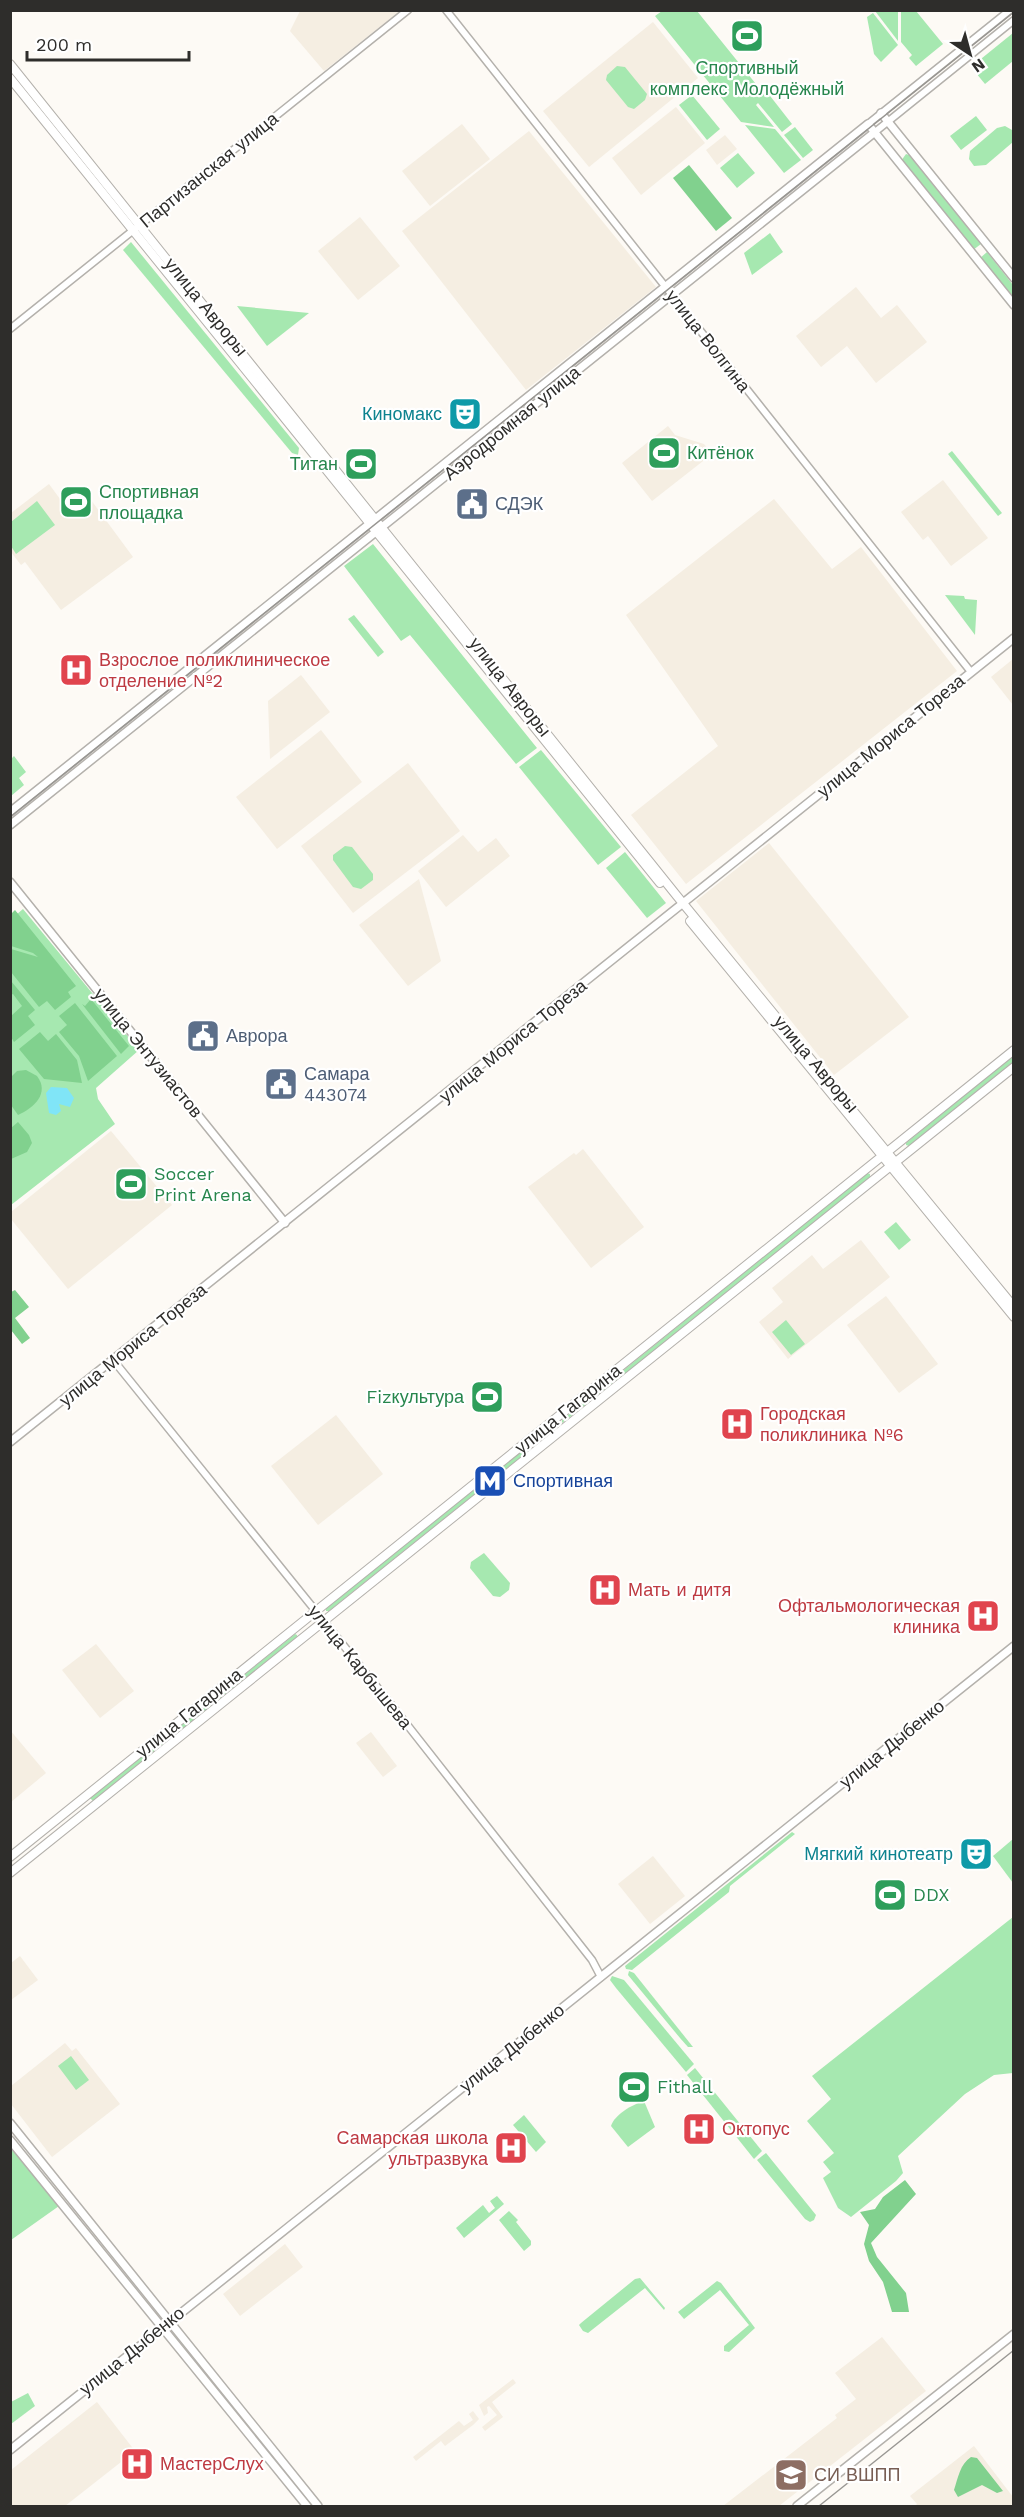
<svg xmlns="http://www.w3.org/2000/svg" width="1024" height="2517" viewBox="0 0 1024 2517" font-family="'Work Sans',sans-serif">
<rect width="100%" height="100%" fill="#fdfaf5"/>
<g fill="#f5eee2">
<path d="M300,11V10L400,11L324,71L290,31Z"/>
<path d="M653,22L698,78L589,167L543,111Z"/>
<path d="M676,107L705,143L641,195L612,158Z"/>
<path d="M462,124L490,159L430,206L402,171Z"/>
<path d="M529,131L656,287L526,390L402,231Z"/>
<path d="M725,135L737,149L717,165L706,150Z"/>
<path d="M360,217L400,266L358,300L318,251Z"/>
<path d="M856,287L881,318L897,305L927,342L876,383L847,346L821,367L796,336Z"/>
<path d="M668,426L675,435L704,444L712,454L652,501L622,463Z"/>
<path d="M943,480L988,538L951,566L928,536L923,540L901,512Z"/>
<path d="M49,484L71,514L91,500L133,557L61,610L25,562L21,565L11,552V513Z"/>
<path d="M774,499L832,569L861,547L957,671L686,884L631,815L718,746L626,615Z"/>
<path d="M1013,659V705L991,677Z"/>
<path d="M301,675L330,712L270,759L268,701Z"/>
<path d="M321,730L362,782L277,849L236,797Z"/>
<path d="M408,763L460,831L353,913L301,846Z"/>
<path d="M463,835L478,852L496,838L510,856L446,907L418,871Z"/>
<path d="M769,843L909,1017L834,1075L696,901Z"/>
<path d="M419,879L441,961L408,986L359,925Z"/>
<path d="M111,1131L172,1205L68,1289L11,1219V1212Z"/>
<path d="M583,1149L644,1227L591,1268L528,1187L574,1153L576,1155Z"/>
<path d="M861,1240L890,1277L788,1359L759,1322L783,1302L772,1288L812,1255L823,1269Z"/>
<path d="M886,1296L938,1364L899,1393L847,1325Z"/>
<path d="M336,1415L383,1474L318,1525L271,1466Z"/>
<path d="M96,1644L134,1691L100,1718L62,1670Z"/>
<path d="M10,1730L46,1773L11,1802H10Z"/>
<path d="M371,1732L397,1766L383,1777L356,1743Z"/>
<path d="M653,1856L685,1896L650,1924L618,1884Z"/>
<path d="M20,1956L38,1980L11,2000V1963Z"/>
<path d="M65,2043L72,2051L76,2048L120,2104L52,2157L11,2104V2086Z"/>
<path d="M285,2244L303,2267L240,2316L223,2294Z"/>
<path d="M882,2337L926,2391L779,2506H723L837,2418L835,2415L856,2399L835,2373Z"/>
<path d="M513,2379L516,2383L492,2402L503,2417L485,2431L482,2427L497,2415L489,2406L487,2407L488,2413L484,2416L479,2405Z"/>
<path d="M97,2402L135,2451L65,2506H11V2470Z"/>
<path d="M473,2411L479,2419L473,2425L445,2446L441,2441L416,2461L413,2457L459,2421L464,2426L473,2420L469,2414Z"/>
<path d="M974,2446L1013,2497V2506H915L917,2504L910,2496Z"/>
</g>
<g fill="#a6e8b0">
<path d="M662,11H697L764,94L767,92L792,124L782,132L758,103L756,105L774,127L741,122L655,16Z"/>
<path d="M875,11H898V41Z"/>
<path d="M901,11H916L943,44L916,66L909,58L912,55L901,42Z"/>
<path d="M873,13L898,45L881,62L874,54L867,17Z"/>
<path d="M1013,33V61L985,84L971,67Z"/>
<path d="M617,66L625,67L647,94L645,100L634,109L628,107L606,80L607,75Z"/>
<path d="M692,95L720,129L707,140L679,105Z"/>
<path d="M976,116L987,130L961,150L950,136Z"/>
<path d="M745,125L775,129L801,160L784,173Z"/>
<path d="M1005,126L1012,130L1013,142L986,165L974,166L969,159L970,151L997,128Z"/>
<path d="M795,127L813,150L803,158L784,135Z"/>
<path d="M738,153L755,173L737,188L720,168Z"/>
<path d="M906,154L909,155L981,244L973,250L901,161Z"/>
<path d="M770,233L783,252L752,275L744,253Z"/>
<path d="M131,242L299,448L298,455L292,453L123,250Z"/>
<path d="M987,252L1013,285V302L979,259Z"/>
<path d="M237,306L309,313L267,346Z"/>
<path d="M952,451L1002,513L998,516L948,454Z"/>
<path d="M37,501L55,525L16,554L11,546V522Z"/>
<path d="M373,544L537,748L516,764L410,635L401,641L344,566Z"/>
<path d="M945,595L964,596L965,599L977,600L975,635Z"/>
<path d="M354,615L384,652L378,657L348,619Z"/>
<path d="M541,750L621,847L598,865L519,767Z"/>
<path d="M14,756L26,772L19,778L24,785L11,796V759Z"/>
<path d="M345,846L352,847L373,874V880L361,889L353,887L333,860V855Z"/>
<path d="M625,852L666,903L647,918L606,868Z"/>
<path d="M23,909L139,1050L96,1088L98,1099L115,1124L11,1205L10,920Z"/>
<path d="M1013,1056V1062L909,1146L906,1145V1143Z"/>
<path d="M867,1173L870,1174V1177L644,1360L562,1423V1420Z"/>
<path d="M896,1222L911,1240L899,1250L884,1232Z"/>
<path d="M786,1320L805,1344L791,1355L772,1332Z"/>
<path d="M527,1447L530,1448V1450L329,1611H326V1608Z"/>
<path d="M484,1553L510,1583L509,1590L500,1597L493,1596L470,1568L471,1562Z"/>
<path d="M295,1634L297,1635V1637L93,1801L90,1798Z"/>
<path d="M792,1832L795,1834L730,1886L729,1892L632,1970L626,1969L625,1966Z"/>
<path d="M1013,1839V1883L993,1856Z"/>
<path d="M1013,1917V2073L994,2075L965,2094L898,2156L903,2173L896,2181L851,2217L838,2208L823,2178L831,2172L823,2162L834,2153L807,2121L831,2099L812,2076Z"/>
<path d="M629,1971L634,1973L693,2047H688L680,2038L628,1975Z"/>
<path d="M612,1976L624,1980L694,2064L686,2072L616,1988L610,1980Z"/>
<path d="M71,2056L89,2080L76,2090L58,2066Z"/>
<path d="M695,2068L762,2151L754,2159L687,2075Z"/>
<path d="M644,2101L655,2127L628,2147L611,2126C614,2115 633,2104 644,2101Z"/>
<path d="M524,2115L546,2142L536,2152L513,2125Z"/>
<path d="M10,2147L59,2206L11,2240H10Z"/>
<path d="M766,2153L816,2215L814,2220L810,2222L805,2219L757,2160Z"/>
<path d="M497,2196L504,2204L464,2238L456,2228L483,2205L489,2213L495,2208L490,2201Z"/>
<path d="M509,2211L518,2220L516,2222L531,2241V2245L524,2251L499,2220Z"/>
<path d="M640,2278L665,2308L664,2310L645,2288L588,2333L583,2331L579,2325L581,2323L635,2279Z"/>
<path d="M717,2281L721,2283L755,2328L729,2352L724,2351V2346L749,2325L720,2290L684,2319L678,2312Z"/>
<path d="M28,2393L35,2406L11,2424V2402Z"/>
</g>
<g fill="#81d18e">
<path d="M689,165L732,218L716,231L673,178Z"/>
<path d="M15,910L76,986L68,992L71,997L55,1010L47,1001L39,1007L11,972V949L38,957L33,953L11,946V914Z"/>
<path d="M11,981L35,1010L28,1016L35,1025L14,1042L11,1037V1016L22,1006L13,994L11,995Z"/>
<path d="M91,999L129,1046L121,1054L82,1004L85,1006Z"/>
<path d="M75,1003L117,1056L88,1081L79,1056L59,1032L67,1025L59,1016Z"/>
<path d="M40,1032L48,1041L56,1034L77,1060L82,1083L44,1079L19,1049Z"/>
<path d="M26,1070L37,1076C50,1093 34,1108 18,1115L11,1105V1077L17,1071Z"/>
<path d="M18,1122L29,1135L32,1143L27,1152L11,1159V1128Z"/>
<path d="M15,1290L29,1307L15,1318L30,1338L22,1344L11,1330V1292Z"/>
<path d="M905,2180L916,2194L871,2243L877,2257L906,2293L909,2312H892L883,2282L869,2261L864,2244L869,2225L860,2212L875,2209L883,2197Z"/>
<path d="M971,2457L977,2458L1003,2491L997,2493L982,2485L958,2497L954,2490C958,2478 960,2464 971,2457Z"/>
</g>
<path fill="#80e5f7" d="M51,1087L67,1088L74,1098L70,1107L59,1104L61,1111L56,1115L49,1113L46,1093Z"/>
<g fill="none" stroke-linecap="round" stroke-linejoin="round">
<defs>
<g id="tertiary">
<path d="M446,10L971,672"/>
<path d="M868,124L1010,10"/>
<path d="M875,132L1014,20"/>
<path d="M10,329L408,10"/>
<path d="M114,1361L394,1708L592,1960L601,1977"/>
</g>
<g id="secondary">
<path d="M881,113L1014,278"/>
<path d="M10,812L868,124L1014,305"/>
<path d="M10,825L875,132"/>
<path d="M10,882L285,1223"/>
<path d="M10,1442L1014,638"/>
<path d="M10,2123L318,2506"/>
<path d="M10,2140L307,2506"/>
<path d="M10,2450L1014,1646"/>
<path d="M797,2506L1014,2334"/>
</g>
<g id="primary">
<path d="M10,64L677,896L1014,1307"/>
<path d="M10,78L660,883"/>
<path d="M690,921L1014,1317"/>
<path d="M10,1857L1014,1050"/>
<path d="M10,1873L1014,1067"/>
</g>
</defs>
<use href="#tertiary" stroke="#b4b1ac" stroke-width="9"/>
<use href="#secondary" stroke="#b4b1ac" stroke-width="10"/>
<use href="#primary" stroke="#b4b1ac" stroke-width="10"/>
<use href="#tertiary" stroke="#fff" stroke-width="6"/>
<use href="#secondary" stroke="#fff" stroke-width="7"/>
<use href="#primary" stroke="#fff" stroke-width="8"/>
<g stroke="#989692" stroke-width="1.5">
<path d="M10,817L1014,12"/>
<path d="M819,2506L1014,2350"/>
</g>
</g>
<defs>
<symbol id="stadium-square" viewBox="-11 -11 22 22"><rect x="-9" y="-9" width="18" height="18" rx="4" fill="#2e9e5b" stroke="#fff"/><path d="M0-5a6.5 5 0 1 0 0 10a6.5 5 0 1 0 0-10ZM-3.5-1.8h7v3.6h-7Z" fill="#fff"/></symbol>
<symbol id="theatre-square" viewBox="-11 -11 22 22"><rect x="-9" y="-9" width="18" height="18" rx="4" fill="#0f9aa8" stroke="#fff"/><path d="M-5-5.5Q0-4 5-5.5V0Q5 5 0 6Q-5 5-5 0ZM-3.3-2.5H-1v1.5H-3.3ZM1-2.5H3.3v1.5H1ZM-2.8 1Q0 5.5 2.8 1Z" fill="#fff"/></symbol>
<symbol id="civic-square" viewBox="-11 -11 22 22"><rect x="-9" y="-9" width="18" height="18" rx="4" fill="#5c6f8a" stroke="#fff"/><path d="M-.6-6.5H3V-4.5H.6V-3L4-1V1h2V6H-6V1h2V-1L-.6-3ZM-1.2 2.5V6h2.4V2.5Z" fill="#fff"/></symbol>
<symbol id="hospital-square" viewBox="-11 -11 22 22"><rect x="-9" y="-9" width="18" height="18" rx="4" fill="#e0444e" stroke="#fff"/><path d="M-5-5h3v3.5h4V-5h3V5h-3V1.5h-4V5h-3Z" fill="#fff"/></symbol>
<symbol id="metro-square" viewBox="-11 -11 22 22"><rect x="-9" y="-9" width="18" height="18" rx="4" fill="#1a4fb4" stroke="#fff"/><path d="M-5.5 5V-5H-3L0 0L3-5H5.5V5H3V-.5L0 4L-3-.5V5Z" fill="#fff"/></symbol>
<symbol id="university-square" viewBox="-11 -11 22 22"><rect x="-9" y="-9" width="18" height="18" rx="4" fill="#8d6e63" stroke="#fff"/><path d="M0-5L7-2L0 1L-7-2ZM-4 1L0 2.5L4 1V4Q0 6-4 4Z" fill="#fff"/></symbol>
</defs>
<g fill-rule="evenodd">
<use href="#stadium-square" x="728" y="17" width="38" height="38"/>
<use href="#theatre-square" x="446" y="395" width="38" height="38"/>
<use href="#stadium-square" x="645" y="434" width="38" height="38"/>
<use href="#stadium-square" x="342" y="445" width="38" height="38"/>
<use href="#stadium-square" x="57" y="483" width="38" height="38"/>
<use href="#civic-square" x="453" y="485" width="38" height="38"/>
<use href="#hospital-square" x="57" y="651" width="38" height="38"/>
<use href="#civic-square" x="184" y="1017" width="38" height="38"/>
<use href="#civic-square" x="262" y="1065" width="38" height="38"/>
<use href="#stadium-square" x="112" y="1165" width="38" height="38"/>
<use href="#stadium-square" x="468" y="1378" width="38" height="38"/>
<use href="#hospital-square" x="718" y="1405" width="38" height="38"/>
<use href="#metro-square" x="471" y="1462" width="38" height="38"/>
<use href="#hospital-square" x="586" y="1571" width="38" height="38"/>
<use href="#hospital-square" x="964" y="1597" width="38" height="38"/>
<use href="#theatre-square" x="957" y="1835" width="38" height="38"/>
<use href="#stadium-square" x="871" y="1876" width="38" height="38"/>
<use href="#stadium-square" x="615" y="2068" width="38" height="38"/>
<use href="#hospital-square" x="680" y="2110" width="38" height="38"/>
<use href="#hospital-square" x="492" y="2129" width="38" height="38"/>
<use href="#hospital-square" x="118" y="2445" width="38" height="38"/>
<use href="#university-square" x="772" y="2456" width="38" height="38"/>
</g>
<g text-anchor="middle" stroke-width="4.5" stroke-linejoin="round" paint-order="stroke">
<g font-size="18" fill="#27864d" stroke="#fff" text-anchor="start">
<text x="747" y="74" text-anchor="middle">Спортивный<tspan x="747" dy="21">комплекс Молодёжный</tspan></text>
<text x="687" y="459">Китёнок</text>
<text x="338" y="470" text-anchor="end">Титан</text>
<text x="99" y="498">Спортивная<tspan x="99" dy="21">площадка</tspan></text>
<text x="154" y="1180">Soccer<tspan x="154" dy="21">Print Arena</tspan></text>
<text x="464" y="1403" text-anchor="end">Fizкультура</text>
<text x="913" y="1901">DDX</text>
<text x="657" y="2093">Fithall</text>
</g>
<g font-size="18" fill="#2e2d2b" stroke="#fff">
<text transform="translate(209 170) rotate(-39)" y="6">Партизанская улица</text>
<text transform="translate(206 307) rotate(51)" y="6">улица Авроры</text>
<text transform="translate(708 341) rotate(52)" y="6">улица Волгина</text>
<text transform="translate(512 423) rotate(-39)" y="6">Аэродромная улица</text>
<text transform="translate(510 687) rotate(52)" y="6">улица Авроры</text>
<text transform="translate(891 736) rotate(-39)" y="6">улица Мориса Тореза</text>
<text transform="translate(513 1041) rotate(-39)" y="6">улица Мориса Тореза</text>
<text transform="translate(148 1053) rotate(51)" y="6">улица Энтузиастов</text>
<text transform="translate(816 1064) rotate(50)" y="6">улица Авроры</text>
<text transform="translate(133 1345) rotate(-39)" y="6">улица Мориса Тореза</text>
<text transform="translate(568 1409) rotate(-39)" y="6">улица Гагарина</text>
<text transform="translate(360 1667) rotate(51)" y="6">улица Карбышева</text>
<text transform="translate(189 1713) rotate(-39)" y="6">улица Гагарина</text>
<text transform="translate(892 1744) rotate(-39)" y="6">улица Дыбенко</text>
<text transform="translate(512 2048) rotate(-39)" y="6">улица Дыбенко</text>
<text transform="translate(132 2351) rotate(-39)" y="6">улица Дыбенко</text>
</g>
<g font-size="18" fill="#0d838f" stroke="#fff" text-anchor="end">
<text x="442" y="420">Киномакс</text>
<text x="953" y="1860">Мягкий кинотеатр</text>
</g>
<g font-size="18" fill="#4e5e75" stroke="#fff" text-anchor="start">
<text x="495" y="510">СДЭК</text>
<text x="226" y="1042">Аврора</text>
<text x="304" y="1080">Самара<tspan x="304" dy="21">443074</tspan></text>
</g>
<g font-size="18" fill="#be3a42" stroke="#fff" text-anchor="start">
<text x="99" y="666">Взрослое поликлиническое<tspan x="99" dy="21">отделение №2</tspan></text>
<text x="760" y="1420">Городская<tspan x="760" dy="21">поликлиника №6</tspan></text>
<text x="628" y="1596">Мать и дитя</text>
<text x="960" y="1612" text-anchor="end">Офтальмологическая<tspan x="960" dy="21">клиника</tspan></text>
<text x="722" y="2135">Октопус</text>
<text x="488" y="2144" text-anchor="end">Самарская школа<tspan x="488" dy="21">ультразвука</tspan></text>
<text x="160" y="2470">МастерСлух</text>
</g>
<g font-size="18" fill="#164399" stroke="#fff" text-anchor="start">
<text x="513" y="1487">Спортивная</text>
</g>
<g font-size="18" fill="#785e54" stroke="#fff" text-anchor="start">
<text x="814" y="2481">СИ ВШПП</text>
</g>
</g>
<rect width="1024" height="2517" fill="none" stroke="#2e2d2b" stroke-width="24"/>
<g transform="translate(970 54) rotate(144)" stroke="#ffffff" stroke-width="4.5" paint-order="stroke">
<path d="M0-4.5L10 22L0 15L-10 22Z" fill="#2e2d2b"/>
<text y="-9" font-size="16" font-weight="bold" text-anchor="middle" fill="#2e2d2b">N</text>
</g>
<path d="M27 51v9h162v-9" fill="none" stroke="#2e2d2b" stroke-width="3"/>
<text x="36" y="51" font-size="18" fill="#2e2d2b" stroke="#ffffff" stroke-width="4.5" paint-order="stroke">200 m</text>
</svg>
